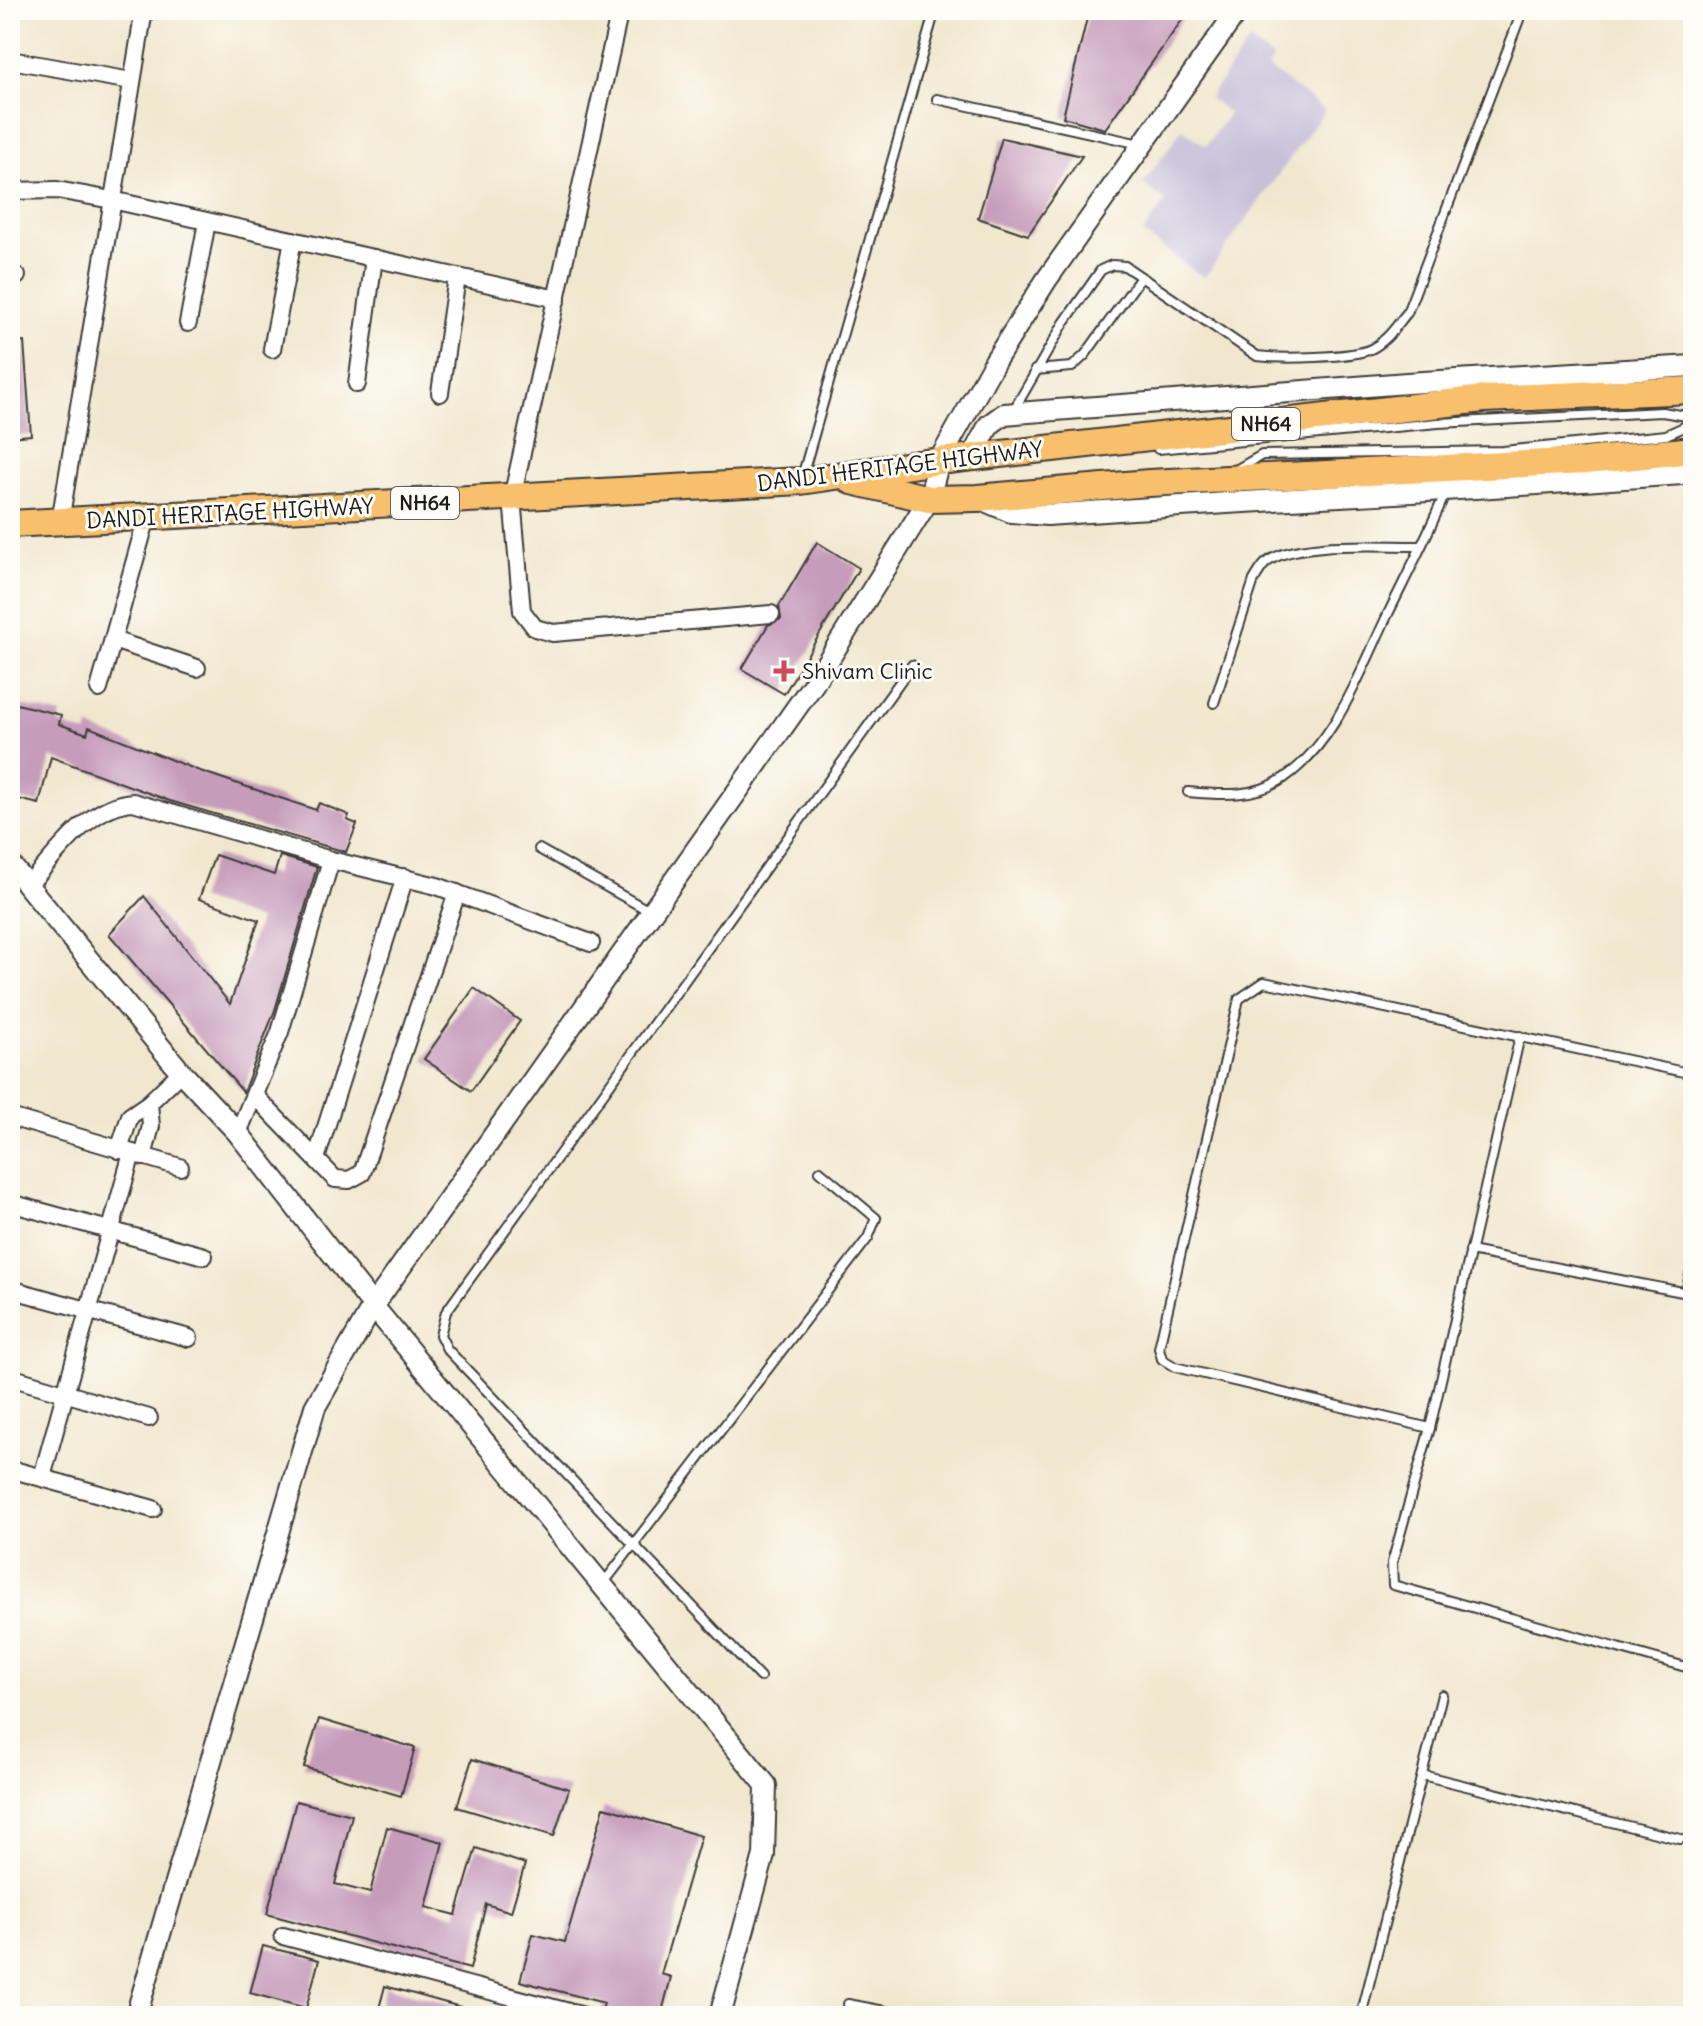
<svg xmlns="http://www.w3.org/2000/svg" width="1703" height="2026" viewBox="0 0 1703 2026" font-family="Delius,sans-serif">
<rect width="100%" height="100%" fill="#fdfcf7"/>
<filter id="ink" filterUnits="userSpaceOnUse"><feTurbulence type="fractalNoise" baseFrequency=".0125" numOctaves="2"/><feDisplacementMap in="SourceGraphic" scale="16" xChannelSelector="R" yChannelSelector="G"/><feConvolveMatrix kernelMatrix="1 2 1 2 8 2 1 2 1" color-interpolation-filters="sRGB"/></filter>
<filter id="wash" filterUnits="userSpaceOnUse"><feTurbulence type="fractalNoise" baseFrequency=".006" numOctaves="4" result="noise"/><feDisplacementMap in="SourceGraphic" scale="32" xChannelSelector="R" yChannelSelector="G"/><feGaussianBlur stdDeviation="1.8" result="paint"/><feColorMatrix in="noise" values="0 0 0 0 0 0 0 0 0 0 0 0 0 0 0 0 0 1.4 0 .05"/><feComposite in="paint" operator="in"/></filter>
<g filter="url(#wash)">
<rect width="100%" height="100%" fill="#f1e7ce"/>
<path fill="#c7c0d9" d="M1249,41L1273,58L1267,67L1325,110L1204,278L1143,233L1166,201L1143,184L1182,129L1206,146L1229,113L1209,98Z"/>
<g id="blocks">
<g fill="#c69cbb">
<path d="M1089,10H1189L1105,129L1063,117Z"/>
<path d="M1002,138L1082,156L1028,235L978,218Z"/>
<path d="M24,342L31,435L10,437V343Z"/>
<path d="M817,542L859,568L784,694L742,669L768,625L781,619L779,606Z"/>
<path d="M13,703L61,715L59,724L87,734L89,727L197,770L316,810L319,803L349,815L347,820L357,824L346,852L170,801L51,757L39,804L10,797Z"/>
<path d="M215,855L274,875L280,856L317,867L275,1010L243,1092L109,934L144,896L230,1004L259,920L199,899Z"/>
<path d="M474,988L520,1021L471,1091L424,1059Z"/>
<path d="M319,1719L415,1748L401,1796L304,1767Z"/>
<path d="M472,1759L569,1789L554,1836L457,1807Z"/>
<path d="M296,1801L352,1815L335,1884L370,1893L387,1827L443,1842L426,1907L456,1915L476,1848L525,1864L511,1912L486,1904L470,1969L267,1914Z"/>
<path d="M604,1807L701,1836L661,1974L671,1977L661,2016H626L602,2010L604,2003L520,1981L533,1934L565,1942Z"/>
<path d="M263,1946L319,1960L306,2008L250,1993Z"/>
<path d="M385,1986L475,2011L474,2016H377Z"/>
</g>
</g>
</g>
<g filter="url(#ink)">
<use href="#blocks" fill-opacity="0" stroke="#3c3a37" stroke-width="2"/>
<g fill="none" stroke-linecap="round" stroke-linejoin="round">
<defs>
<g id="service">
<path d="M937,99L1140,144"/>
<path d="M1035,370L1072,367L1085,355L1141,277"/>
<path d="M1012,413L1064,323L1101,270L1112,265L1125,266L1257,356C1280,359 1352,358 1371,349C1387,341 1396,326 1407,313L1520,17"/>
<path d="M1158,449L1438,423L1662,412L1693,417"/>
<path d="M1234,471L1262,455L1503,451L1666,435L1693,423"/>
<path d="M802,477L935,10"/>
<path d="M1214,703L1254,580C1257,575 1261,568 1265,564C1290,539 1386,547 1421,546"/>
<path d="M1188,792C1221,795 1255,798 1284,778C1337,741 1361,670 1388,614C1408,573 1429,533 1446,491"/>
<path d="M539,849L651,912"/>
<path d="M1520,1036L1430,1428L1392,1563L1393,1585L1693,1669"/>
<path d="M1470,1251L1693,1294"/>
<path d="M1686,1293L1693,1260"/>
<path d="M1430,1428L1175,1367L1162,1359L1159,1348L1239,999L1264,982L1693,1074"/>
<path d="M603,1584L868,1238L876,1218L820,1171"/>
<path d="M760,1677L447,1349L440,1335L446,1312L912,665"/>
<path d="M1422,1775L1680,1839"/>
<path d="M848,2004L911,2016"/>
<path d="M1361,2016L1442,1695"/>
</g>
<g id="minor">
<path d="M620,10L512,498L522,611L535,628L553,633L771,614"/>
<path d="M10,60L132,81"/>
<path d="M10,191L57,190L112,200L557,299"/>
<path d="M10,277L17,276"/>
<path d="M188,323L207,222"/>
<path d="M272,349L293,240"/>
<path d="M357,384L374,258"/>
<path d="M440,393L457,277"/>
<path d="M60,522L144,10"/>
<path d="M113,640L197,668"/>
<path d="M99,689L147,517"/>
<path d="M27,886C57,855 88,805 133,802L331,860L437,886L591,943"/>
<path d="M255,1096L335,1179L349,1180L362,1173L457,893"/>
<path d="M10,1117L180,1167"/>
<path d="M238,1133L280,1032L331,860"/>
<path d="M119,1150L130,1116L149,1103"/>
<path d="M143,1157L151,1126L149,1103L181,1072"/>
<path d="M316,1159L405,877"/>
<path d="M10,1203L204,1256"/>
<path d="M10,1289L189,1338"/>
<path d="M10,1377L149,1418"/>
<path d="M10,1469L153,1509"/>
<path d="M42,1477L132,1153"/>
<path d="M283,1936L584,2016"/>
</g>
<g id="tertiary">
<path d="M972,457L989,425L1004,414L1407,383L1693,366"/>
<path d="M978,498L1011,512L1047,515C1262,499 1478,490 1693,473"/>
<path d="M10,864L181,1072L238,1133L373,1306L766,1785L764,1855L720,2016"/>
<path d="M136,2016L315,1407L373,1306L814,683L929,499L939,461L995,361L1047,279L1238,10"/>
</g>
<g id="trunk">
<path d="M852,481L929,499L977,498L1149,483L1586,461L1693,450"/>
<path d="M10,524L801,481L939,461L1484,399L1693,390"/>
</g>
</defs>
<use href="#service" stroke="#3c3a37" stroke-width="12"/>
<use href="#minor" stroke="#3c3a37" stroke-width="20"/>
<use href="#tertiary" stroke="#3c3a37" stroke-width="24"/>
<use href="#trunk" stroke="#3c3a37" stroke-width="30"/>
<use href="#service" stroke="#fff" stroke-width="8"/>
<use href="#minor" stroke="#fff" stroke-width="16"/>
<use href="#tertiary" stroke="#fff" stroke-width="20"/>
<use href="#trunk" stroke="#f8bf6c" stroke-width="26"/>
</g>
</g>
<path fill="#d1495b" stroke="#fdfcf7" stroke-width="3" d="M780 659h8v8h8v8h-8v8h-8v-8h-8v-8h8z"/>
<g text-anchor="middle" stroke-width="6" stroke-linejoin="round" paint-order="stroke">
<g fill="#fdfcf7" stroke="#605f5e" stroke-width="2">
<rect x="1232" y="408" width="68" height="32" rx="6"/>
<rect x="391" y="487" width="68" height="32" rx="6"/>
</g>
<g font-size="20" font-weight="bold" fill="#1c1c1c">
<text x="1266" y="431">NH64</text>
<text x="425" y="510">NH64</text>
</g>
<g font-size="22" fill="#1c1c1c" stroke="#fdfcf7">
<text transform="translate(900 466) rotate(-7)" y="8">DANDI HERITAGE HIGHWAY</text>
<text transform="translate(230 513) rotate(-3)" y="8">DANDI HERITAGE HIGHWAY</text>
</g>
<g font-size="22" fill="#1c1c1c" stroke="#fdfcf7" text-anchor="start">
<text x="802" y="679">Shivam Clinic</text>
</g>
</g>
<rect width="1703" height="2026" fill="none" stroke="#fdfcf7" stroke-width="40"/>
</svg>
